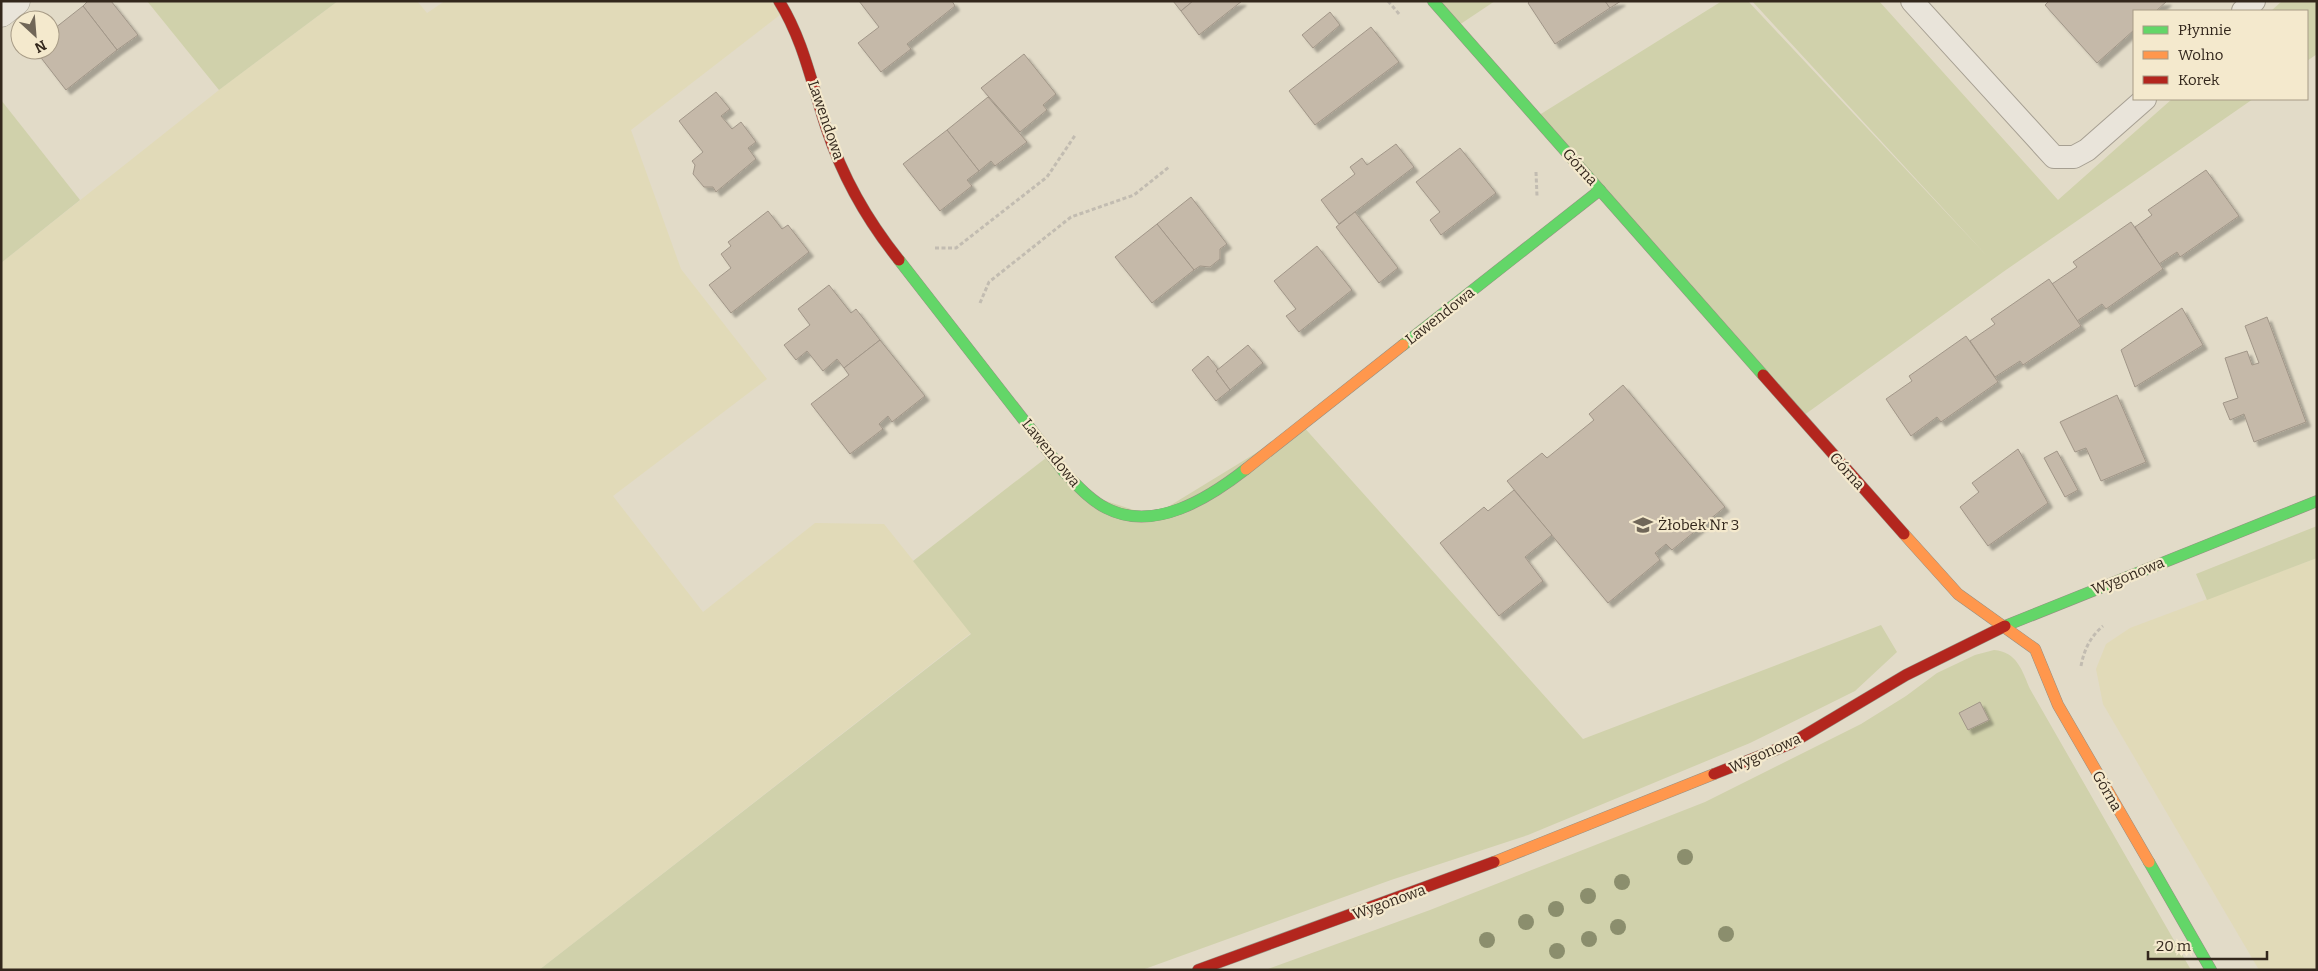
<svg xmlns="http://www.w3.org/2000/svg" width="2318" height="971" viewBox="0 0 2318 971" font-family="Bitter,serif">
<defs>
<filter id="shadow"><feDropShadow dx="4.5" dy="4.5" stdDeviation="1" flood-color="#0004"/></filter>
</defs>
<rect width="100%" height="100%" fill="#e2dbc8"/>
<g fill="#e1dab8">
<path d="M338,1H417L427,13L445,1H779L785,11L631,130L681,269L767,379L613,496L703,612L815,523L884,524L971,633L539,970H1V263L219,90Z"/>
<path d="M2317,558V970H2259L2103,704L2096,669L2106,644L2130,628Z"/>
</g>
<g fill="#d0d1ab">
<path d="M147,1H338L219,90Z"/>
<path d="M1433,1H1495L1456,27Z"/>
<path d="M1722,1H1748L1987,256L1752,1H1879L2058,200L2172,99H2253L2003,272L1800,418L1536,117Z"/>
<path d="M2282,1H2317V54L2307,61V11H2271Z"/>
<path d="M1,100L80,200L1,263Z"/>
<path d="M1302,425L1583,739L1881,625L1897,652L1855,691L1750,743L1528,835L1391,880L1142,970H539L971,634L913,561L1051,454L1087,495L1153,516Z"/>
<path d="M2317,526V558L2207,600L2196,574Z"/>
<path d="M1994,650C2017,652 2022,670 2030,689L2191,970H1265L1430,910L1705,802L1861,724L1906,696L1937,673L1975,655Z"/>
</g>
<g fill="#c5b9a9" stroke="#a19688" filter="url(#shadow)">
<path d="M88,1H111L138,35L117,50L83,6Z"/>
<path d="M859,1H952L955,6L907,44L911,49L881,72L858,43L879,27Z"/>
<path d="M1173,1H1193L1181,11Z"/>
<path d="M1193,1H1242L1199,35L1181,11Z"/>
<path d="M1530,1H1605L1610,8L1555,44L1528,3Z"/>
<path d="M1605,1H1621L1610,8Z"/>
<path d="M2049,1H2167L2156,11H2134V30L2097,63L2045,5Z"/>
<path d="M83,6L117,50L66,90L35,50H50V32Z"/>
<path d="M1330,12L1340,25L1313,48L1302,35Z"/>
<path d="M1371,27L1399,62L1315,125L1289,91Z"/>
<path d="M1024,54L1056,94L1043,105L1047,110L1020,132L981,88Z"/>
<path d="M716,92L730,109L721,116L732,129L741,122L756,142L748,148L756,159L716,192L713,187H704L693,174L695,165L692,161L703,152L679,121Z"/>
<path d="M988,97L1027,142L995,166L991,161L979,171L947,130Z"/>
<path d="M947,130L979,171L967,180L972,186L940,211L903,164Z"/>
<path d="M1396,144L1414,167L1339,224L1321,200L1355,174L1350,167L1362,158L1367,165Z"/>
<path d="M1460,148L1496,193L1441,235L1430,220L1440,212L1416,182Z"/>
<path d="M2206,170L2239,216L2180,257L2177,252L2159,264L2135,227L2152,215L2148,210Z"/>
<path d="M1191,197L1227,244L1220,249V259L1210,267L1200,266L1194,270L1157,224Z"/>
<path d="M768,211L782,229L788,225L809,252L731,313L709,285L731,268L721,254L731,246L728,242Z"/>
<path d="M1355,212L1398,268L1379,283L1336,227Z"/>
<path d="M2131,222L2163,269L2106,309L2102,304L2077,321L2052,284L2077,267L2073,262Z"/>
<path d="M1157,224L1194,270L1152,303L1115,257Z"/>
<path d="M1317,246L1352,290L1299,332L1286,316L1296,309L1274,281Z"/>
<path d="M2049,279L2081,326L2023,365L2020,361L1995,377L1970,341L1995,324L1991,319Z"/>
<path d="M829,285L851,313L856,309L880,340L844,368L837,359L823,371L807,351L796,360L784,345L810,325L798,309Z"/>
<path d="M2182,308L2203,345L2135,387L2121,350Z"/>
<path d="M2267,317L2306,422L2254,442L2244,414L2230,420L2223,403L2238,398L2225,358L2247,351L2252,365L2259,363L2245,326Z"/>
<path d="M1966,336L1998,382L1941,422L1937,417L1911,436L1886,399L1912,381L1909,376Z"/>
<path d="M880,340L925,396L892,422L888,416L879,424L883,429L850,454L811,404L849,375L844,368Z"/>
<path d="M1248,345L1263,363L1230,390L1216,371Z"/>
<path d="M1208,356L1218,369L1216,371L1230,390L1216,401L1192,370Z"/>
<path d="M1623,385L1725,507L1672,550L1666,544L1655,553L1660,560L1608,603L1507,481L1542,453L1547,458L1594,420L1589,414Z"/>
<path d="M2117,395L2146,462L2101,481L2086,448L2075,452L2060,422Z"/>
<path d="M2018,449L2048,503L1988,546L1960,507L1979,492L1972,483Z"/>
<path d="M2057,451L2078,490L2065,497L2044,458Z"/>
<path d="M1514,490L1552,535L1525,557L1543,581L1499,616L1440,543L1484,507L1488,511Z"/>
<path d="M1980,702L1989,720L1968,730L1959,713Z"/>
</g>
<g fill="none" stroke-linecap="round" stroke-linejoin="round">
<defs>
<g id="lane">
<path d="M1912,1L2054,157H2074L2087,150L2145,99"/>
<path d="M2243,11L2254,1"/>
</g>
<path id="street" d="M1,13L16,1"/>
<g id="fast">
<path d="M1433,1L1763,375"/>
<path d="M899,260L1065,473C1077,485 1090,500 1106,508C1154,533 1209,498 1246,469"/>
<path d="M1403,345L1600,190"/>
<path d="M2005,626L2317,501"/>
<path d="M2149,862L2211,970"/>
</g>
<g id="slow">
<path d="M1246,469L1403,345"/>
<path d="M1904,534L1958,594L2035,649L2058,705L2149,862"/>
<path d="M1494,862L1714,774"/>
</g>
<g id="jam">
<path d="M779,1C804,41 812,86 827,130C843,178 867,220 899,260"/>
<path d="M1763,375L1904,534"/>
<path d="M1714,774L1790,744L1906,675L2005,626"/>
<path d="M1198,970L1494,862"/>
</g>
</defs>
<use href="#lane" stroke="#a69f92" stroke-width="24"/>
<use href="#street" stroke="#a69f92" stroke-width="29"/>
<use href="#fast" stroke="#968f82" stroke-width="12"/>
<use href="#slow" stroke="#968f82" stroke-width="12"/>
<use href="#jam" stroke="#968f82" stroke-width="12"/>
<g stroke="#c2bcb1" stroke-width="3" stroke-dasharray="4 2.5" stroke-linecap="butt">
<path d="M1388,1L1400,15"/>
<path d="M1536,172L1537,196"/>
<path d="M935,248H956L1047,177L1076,134"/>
<path d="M980,303L989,282L1071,217L1134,195L1169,167"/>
<path d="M2081,666C2084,650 2090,637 2103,626"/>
</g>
<use href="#lane" stroke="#e9e4da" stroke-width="22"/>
<use href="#street" stroke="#e9e4da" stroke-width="28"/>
<use href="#fast" stroke="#63d668" stroke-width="11"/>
<use href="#slow" stroke="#ff974d" stroke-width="11"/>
<use href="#jam" stroke="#b3261e" stroke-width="11"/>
</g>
<g fill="#8b8e6d">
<circle cx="1685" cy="857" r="8"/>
<circle cx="1622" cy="882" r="8"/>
<circle cx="1588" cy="896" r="8"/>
<circle cx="1556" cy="909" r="8"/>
<circle cx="1526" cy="922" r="8"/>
<circle cx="1618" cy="927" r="8"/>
<circle cx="1726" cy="934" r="8"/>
<circle cx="1589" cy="939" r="8"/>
<circle cx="1487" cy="940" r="8"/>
<circle cx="1557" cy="951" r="8"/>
</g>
<defs>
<symbol id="school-bare" viewBox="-9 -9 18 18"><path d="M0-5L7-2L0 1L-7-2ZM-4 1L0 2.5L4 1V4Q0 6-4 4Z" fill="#706658" stroke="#f4e9cd" stroke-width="2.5" paint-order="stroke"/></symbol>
</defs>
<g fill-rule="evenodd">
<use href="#school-bare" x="1629" y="511" width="28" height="28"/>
</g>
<g text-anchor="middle" stroke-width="4.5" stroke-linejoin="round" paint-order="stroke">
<g font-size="15" fill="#33271c" stroke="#f4e9cd">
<text transform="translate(826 120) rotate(71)" y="5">Lawendowa</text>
<text transform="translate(1580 167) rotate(48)" y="5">Górna</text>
<text transform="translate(1440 316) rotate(-38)" y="5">Lawendowa</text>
<text transform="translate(1051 453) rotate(51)" y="5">Lawendowa</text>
<text transform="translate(1847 471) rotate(48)" y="5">Górna</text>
<text transform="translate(2128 576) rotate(-22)" y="5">Wygonowa</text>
<text transform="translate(1765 753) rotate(-24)" y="5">Wygonowa</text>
<text transform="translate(2107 791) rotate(60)" y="5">Górna</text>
<text transform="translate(1389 902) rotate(-20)" y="5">Wygonowa</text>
</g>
<g font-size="15" fill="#33271c" stroke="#f4e9cd" text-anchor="start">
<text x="1658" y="530">Żłobek Nr 3</text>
</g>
</g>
<rect width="2318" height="971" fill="none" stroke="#33271c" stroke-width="5"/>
<rect x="2133" y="10" width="175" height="90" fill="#f4e9cd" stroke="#a79b86"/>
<rect x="2143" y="26" width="25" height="8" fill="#63d668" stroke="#a79b86"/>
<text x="2178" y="35" font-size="15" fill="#33271c">Płynnie</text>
<rect x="2143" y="51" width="25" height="8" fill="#ff974d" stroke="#a79b86"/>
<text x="2178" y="60" font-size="15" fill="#33271c">Wolno</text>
<rect x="2143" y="76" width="25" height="8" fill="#b3261e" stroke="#a79b86"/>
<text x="2178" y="85" font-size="15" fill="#33271c">Korek</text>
<g transform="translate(35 35) rotate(154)"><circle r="24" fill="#f4e9cd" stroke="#a79b86"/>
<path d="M0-4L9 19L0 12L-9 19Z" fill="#706658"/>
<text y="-8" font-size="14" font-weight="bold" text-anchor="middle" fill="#33271c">N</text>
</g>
<path d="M2148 951v8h119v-8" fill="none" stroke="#33271c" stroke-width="2.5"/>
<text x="2156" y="951" font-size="15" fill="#33271c" stroke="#f4e9cd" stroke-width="4" paint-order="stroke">20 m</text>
</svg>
